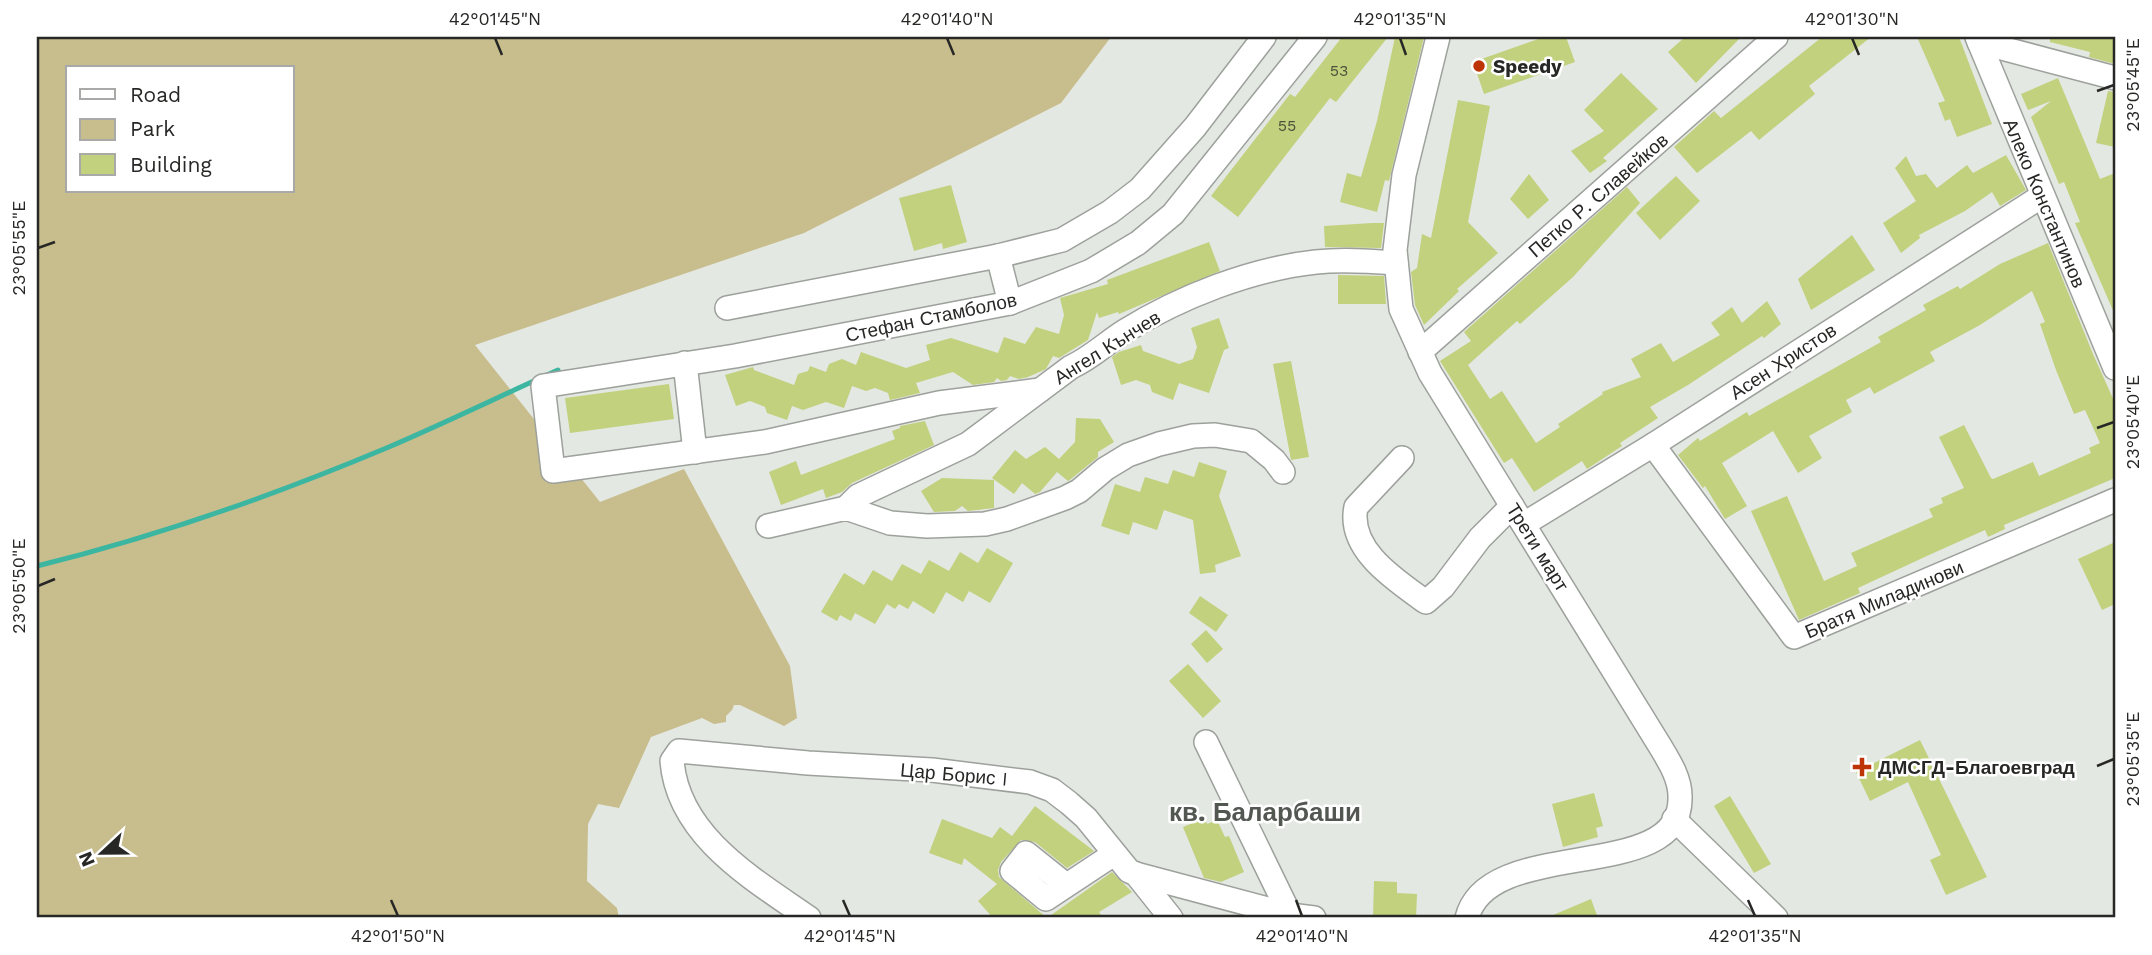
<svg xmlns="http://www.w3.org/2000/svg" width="2152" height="955" viewBox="0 0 2152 955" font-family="'Work Sans',sans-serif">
<rect width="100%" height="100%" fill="#e3e8e2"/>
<path fill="#c8bd8c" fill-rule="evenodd" d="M37,37H1111L1061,103L804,233L475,345L600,502L684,469L790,666L797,718L784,726L740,705H734L732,710L726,716V722L714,724L702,718L651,737L619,808L598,804L588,824L587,881L617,908L619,918H37ZM68,68H292V191H68Z"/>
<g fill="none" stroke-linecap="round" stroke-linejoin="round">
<path stroke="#3db6a1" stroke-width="5" d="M37,566C155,537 272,496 384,449C443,424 500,396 558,370"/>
</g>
<g fill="#c1d17d">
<path d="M1342,37H1388L1336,102L1330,98L1238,217L1211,196L1290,94L1295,97Z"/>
<path d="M1395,37H1424L1389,181L1385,180L1377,212L1340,202L1347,173L1361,177L1377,121Z"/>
<path d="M1544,37H1566L1575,62L1484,94L1473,62Z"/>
<path d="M1685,37H1741L1696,83L1668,52Z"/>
<path d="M1822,37H1871L1809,86L1815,94L1759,140L1751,131L1697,173L1674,147L1714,111L1721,118Z"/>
<path d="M1917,37H1959L1992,124L1957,137L1950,119L1945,121L1938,103L1945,101Z"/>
<path d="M2050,37H2115V64L2089,57L2090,52L2050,42Z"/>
<path d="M1621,73L1658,109L1603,158L1607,161L1590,173L1571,151L1604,131L1584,110Z"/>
<path d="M2058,78L2100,179L2115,173V315L2075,223L2080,222L2064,182L2059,184L2031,117L2051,101L2028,110L2021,94Z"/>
<path d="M2108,91L2115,92V147L2096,143Z"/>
<path d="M1458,100L1490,106L1468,222L1498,253L1457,289L1459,291L1424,325L1415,305L1411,272L1417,268L1422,234L1431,238Z"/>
<path d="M2006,155L2026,190L2000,206L1992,192L1965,211L1919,235L1920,238L1901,253L1883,223L1916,201L1895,168L1906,156L1916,176L1926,174L1937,188L1967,165L1973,173Z"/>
<path d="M1529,174L1549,200L1528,219L1510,199Z"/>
<path d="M1676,176L1700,201L1660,240L1636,213Z"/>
<path d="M951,185L967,242L943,249L942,243L914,251L899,198Z"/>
<path d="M1627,187L1640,203L1573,277L1520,324L1517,321L1468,365L1490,399L1502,391L1536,443L1560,427L1558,424L1603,394L1602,392L1641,377L1631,359L1661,343L1673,362L1720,335L1711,323L1732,307L1742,323L1767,301L1781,324L1764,338L1762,336L1688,385L1650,407L1658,418L1620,443L1622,446L1587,469L1582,461L1534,492L1512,458L1504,463L1440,361L1471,341L1464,332Z"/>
<path d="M1372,223H1384L1381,248L1325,247L1324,226Z"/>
<path d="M1852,235L1875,270L1811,310L1798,279Z"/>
<path d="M1209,242L1220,271L1119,314L1118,312L1099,318L1097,312L1088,340L1059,358L1053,356L1046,369L1028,377L1019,379L1010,376L1007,380L1001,381L997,378L994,382L973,385L953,372L916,383L920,393L890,400L888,393L875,388L866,391L852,386L844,408L826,402L803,410L792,406L787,420L767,413L765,407L750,401L736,406L725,375L753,367L754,370L794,385L798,374L808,371L810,366L826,372L829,364L842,359L856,365L861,352L906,368L930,360L926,345L951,338L998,353L1004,337L1025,344L1036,327L1059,334L1064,315L1060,298L1108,284L1107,280Z"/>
<path d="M2048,243L2093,354L2115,403V478L2004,525L2005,529L1988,537L1985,530L1929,555L1858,588L1860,593L1799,620L1751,511L1787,496L1824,581L1857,566L1851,553L1933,517L1929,509L1943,503L1941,498L1964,488L1939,437L1964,425L1991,478L1993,479L2033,462L2039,476L2091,453L2089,448L2100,443L2085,410L2074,414L2056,370L2040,324L2045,322L2032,291L1980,325L1930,352L1935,361L1874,394L1870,387L1846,400L1852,412L1809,436L1822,458L1798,473L1773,431L1722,463L1747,506L1725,519L1705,486L1703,488L1678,455L1698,438L1700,441L1747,412L1749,416L1881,342L1878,337L1926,310L1923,305L1958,286L1960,289L2000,264Z"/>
<path d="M1338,275L1384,276L1386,304H1338Z"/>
<path d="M1219,318L1229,348L1224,350L1209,393L1179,383L1173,400L1152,392L1150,385L1136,380L1121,385L1112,357L1119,352L1141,345L1143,351L1179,364L1193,359L1197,347L1191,328Z"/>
<path d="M1291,361L1309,457L1291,460L1273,364Z"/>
<path d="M669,384L674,419L570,433L565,398Z"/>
<path d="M1076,418L1100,419L1114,442L1098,452V457L1071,479L1068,481L1057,472L1040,492L1035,494L1022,483L1014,494L992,478L1015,450L1026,459L1045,447L1059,459L1075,442Z"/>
<path d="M925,421L934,445L852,483L842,492L826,498L823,489L781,505L769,472L796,461L801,475L895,439L892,431L900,428V426Z"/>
<path d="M1199,462L1227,471L1219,496L1241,556L1215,565L1216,572L1200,574L1193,520L1164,510L1157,530L1133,522L1129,535L1101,526L1115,484L1140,492L1145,477L1168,484L1173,470L1194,477Z"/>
<path d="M942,478L994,480V508L968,511L962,506L955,511L934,512L921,491Z"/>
<path d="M2115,542V604L2102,610L2078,559Z"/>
<path d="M987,548L1013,563L990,603L969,591L963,602L946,592L934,614L913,601L908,609L899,604L895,609L887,604L875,624L855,613L851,621L840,615L837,621L821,612L844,573L864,585L873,570L892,581L902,564L921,574L929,560L949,571L960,552L978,563Z"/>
<path d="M1200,596L1228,615L1216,632L1189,613Z"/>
<path d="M1206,630L1223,649L1207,663L1191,644Z"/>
<path d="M1188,664L1221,701L1203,718L1169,681Z"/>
<path d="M1920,740L1987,877L1946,895L1930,860L1941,855L1908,782L1870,801L1856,772Z"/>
<path d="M1594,793L1603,826L1596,828L1598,837L1563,847L1552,804Z"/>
<path d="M1730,796L1771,864L1754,873L1714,806Z"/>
<path d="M1035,806L1094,851L1067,868L1035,842L1021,840L1001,862L998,870L999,877L1047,918L1112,872L1132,892L1099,912L1103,918H993L978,901L997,884L964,858L962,865L929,853L942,819L992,838L1000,827L1012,836Z"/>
<path d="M1205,818L1207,824L1217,820L1225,837L1229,836L1244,872L1221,882L1204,878L1183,827Z"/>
<path d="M1374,881L1397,882V893L1417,894L1416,918H1373Z"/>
<path d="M1591,899L1598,918H1546Z"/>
</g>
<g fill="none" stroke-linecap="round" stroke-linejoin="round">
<defs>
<g id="minor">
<path d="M1438,37L1404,175L1395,250L1401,309L1430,373L1660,746C1669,761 1680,778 1680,796C1684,886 1488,834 1467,918"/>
<path d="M1977,37L2115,368"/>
<path d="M1979,42L2115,78"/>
<path d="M998,256L1010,303"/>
<path d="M727,308L998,256L1062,240L1110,212L1140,189L1195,127L1264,37"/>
<path d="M1420,352L1776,37"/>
<path d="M685,363L695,452"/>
<path d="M1040,390L939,403L765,442L553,471L543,386L735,356L1010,303L1091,271L1138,243L1173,214L1315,37"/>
<path d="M1653,445L1794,637L2115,500"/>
<path d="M1402,458L1356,507C1347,550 1397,581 1426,602L1443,587L1480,538L1512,506"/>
<path d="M846,508L858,496L968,444L1071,367C1091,358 1106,343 1125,331C1180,297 1251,269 1316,262C1342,259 1370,261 1396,263"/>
<path d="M1524,524L1653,445L2042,196"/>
<path d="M768,526L846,508L890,523L927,526L985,524L1007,519L1065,498L1079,491L1105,469L1128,455L1159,444L1193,436L1215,435L1251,441L1274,460L1283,472"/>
<path d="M1206,742L1290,915"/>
<path d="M1674,819L1776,918"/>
<path d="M1136,874L1290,915L1314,918"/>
<path d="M1066,885L1026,853L1012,871L1046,899L1114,854"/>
<path d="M809,918C753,879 678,836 672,761L679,751L808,763L932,770L1030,782L1052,790L1069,803L1086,818L1129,871L1136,874L1171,918"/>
</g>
</defs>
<use href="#minor" stroke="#9da19c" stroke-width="26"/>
<use href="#minor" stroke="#fff" stroke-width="23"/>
</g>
<path fill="none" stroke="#272826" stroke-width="2.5" d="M495,38L502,55M947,38L954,55M1400,38L1406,55M1852,38L1859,55M2097,91L2114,85M38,248L55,242M2097,428L2114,422M38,586L55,579M2097,766L2114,759M391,900L398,916M843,900L850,916M1296,900L1302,916M1748,900L1755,916"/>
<g fill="#bd3406" stroke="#fff" stroke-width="2.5">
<circle cx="1479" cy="66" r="7"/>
<path d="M1858.5 756.5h7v7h7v7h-7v7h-7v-7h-7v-7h7z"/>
</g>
<g text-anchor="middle" stroke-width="5" stroke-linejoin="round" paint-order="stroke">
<g font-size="16" fill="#4e523c">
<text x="1339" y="76">53</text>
<text x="1287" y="131">55</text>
</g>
<g font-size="19" font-weight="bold" fill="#272826" stroke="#fff" text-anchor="start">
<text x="1493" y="73">Speedy</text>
<text x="1878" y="774">ДМСГД-Благоевград</text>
</g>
<g font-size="19" fill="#272826" stroke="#fff">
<text transform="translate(1598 195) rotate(-41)" y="7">Петко Р. Славейков</text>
<text transform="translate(2045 203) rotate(67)" y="7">Алеко Константинов</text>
<text transform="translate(931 317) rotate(-12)" y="7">Стефан Стамболов</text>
<text transform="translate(1107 347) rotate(-32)" y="7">Ангел Кънчев</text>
<text transform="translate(1783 361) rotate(-33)" y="7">Асен Христов</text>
<text transform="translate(1538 547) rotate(58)" y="7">Трети март</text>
<text transform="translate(1884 599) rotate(-23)" y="7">Братя Миладинови</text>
<text transform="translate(954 774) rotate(5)" y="7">Цар Борис I</text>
</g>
<g font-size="26" font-weight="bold" fill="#535752" stroke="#fff">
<text x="1265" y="821">кв. Баларбаши</text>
</g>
</g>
<rect width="2152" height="955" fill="none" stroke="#ffffff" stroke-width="77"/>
<rect x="66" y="66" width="228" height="126" fill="#ffffff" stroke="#a9a9a8" stroke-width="2"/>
<rect x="80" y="89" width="35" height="10" fill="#ffffff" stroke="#a9a9a8" stroke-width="2"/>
<text x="130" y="102" font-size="21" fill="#272826">Road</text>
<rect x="80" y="119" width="35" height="21" fill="#c8bd8c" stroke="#a9a9a8" stroke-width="2"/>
<text x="130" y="136" font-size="21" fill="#272826">Park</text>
<rect x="80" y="154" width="35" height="21" fill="#c1d17d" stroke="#a9a9a8" stroke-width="2"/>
<text x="130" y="172" font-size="21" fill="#272826">Building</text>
<g transform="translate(102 853) rotate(248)" stroke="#ffffff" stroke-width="5" paint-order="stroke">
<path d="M0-5L12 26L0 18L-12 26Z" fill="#272826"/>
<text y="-10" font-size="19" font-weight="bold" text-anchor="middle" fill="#272826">N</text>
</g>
<rect x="38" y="38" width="2076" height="878" fill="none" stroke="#272826" stroke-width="2.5"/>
<g font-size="18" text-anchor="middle" fill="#272826">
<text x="495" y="25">42°01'45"N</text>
<text x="947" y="25">42°01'40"N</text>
<text x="1400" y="25">42°01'35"N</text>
<text x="1852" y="25">42°01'30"N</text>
<text transform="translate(2133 85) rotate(-90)" y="6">23°05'45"E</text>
<text transform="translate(19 248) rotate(-90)" y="6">23°05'55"E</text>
<text transform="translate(2133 422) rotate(-90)" y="6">23°05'40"E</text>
<text transform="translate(19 586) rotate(-90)" y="6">23°05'50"E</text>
<text transform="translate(2133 759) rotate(-90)" y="6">23°05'35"E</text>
<text x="398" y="942">42°01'50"N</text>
<text x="850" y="942">42°01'45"N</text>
<text x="1302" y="942">42°01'40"N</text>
<text x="1755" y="942">42°01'35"N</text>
</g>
</svg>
